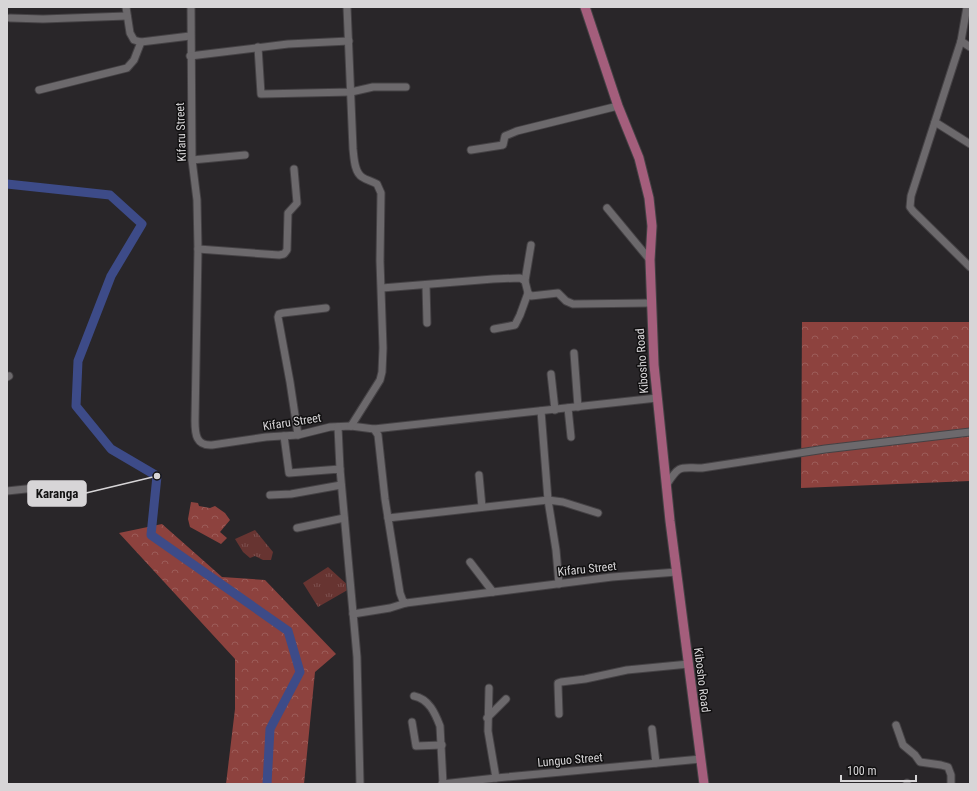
<svg xmlns="http://www.w3.org/2000/svg" width="977" height="791" viewBox="0 0 977 791" font-family="'Roboto Condensed',sans-serif">
<defs>
<pattern id="grass-tufts" width="24" height="20" patternUnits="userSpaceOnUse"><rect width="24" height="20" fill="#673431"/><path d="M3 7l-1-3M5 7V3M7 7l1-3M15 17l-1-3M17 17v-4M19 17l1-3" fill="none" stroke="#7c504e"/></pattern>
<pattern id="forest-crowns" width="20" height="18" patternUnits="userSpaceOnUse"><rect width="20" height="18" fill="#8d423e"/><path d="M2 6a3 3 0 1 1 6 0M12 15a3 3 0 1 1 6 0" fill="none" stroke="#9c5c59"/></pattern>
</defs>
<rect width="100%" height="100%" fill="#292629"/>
<g fill="url(#grass-tufts)">
<path d="M255,530L273,552L271,560H263L255,556L250,558L243,552L235,539Z"/>
<path d="M328,567L351,588L318,607L303,583Z"/>
</g>
<g fill="url(#forest-crowns)">
<path d="M802,322H970V481L801,488Z"/>
<path d="M191,502L198,503L199,506L210,508L215,506L225,513L230,520L220,532L227,538L221,544L190,527L188,519Z"/>
<path d="M162,524L222,577L265,580L336,654L315,672L304,784H226L235,709V659L119,533Z"/>
</g>
<g fill="none" stroke-linecap="round" stroke-linejoin="round">
<path stroke="#3d4b88" stroke-width="9" d="M7,184L110,195L142,224L111,276L78,361L76,406L111,449L157,476L151,535L288,631L300,672L270,729L267,784"/>
<defs>
<g id="minor">
<path d="M126,7L130,33L134,40L141,42L190,36"/>
<path d="M191,7L192,160L197,200L198,249L195,421C195,434 196,446 212,445L266,437L298,435L330,427L351,426L374,429L378,435L385,499L400,593L403,601L406,603L612,577L677,572"/>
<path d="M347,7L353,149C354,157 354,172 362,177C366,180 372,181 377,184L381,193L380,261L383,348L382,372L380,380L351,426"/>
<path d="M967,7L961,41L911,196L910,207L913,211L970,267"/>
<path d="M10,18L43,19L127,16"/>
<path d="M961,41L970,47"/>
<path d="M258,47L261,94L351,92L373,87H406"/>
<path d="M190,56L288,44L349,41"/>
<path d="M39,90L127,68L134,60L141,42"/>
<path d="M935,122L970,144"/>
<path d="M471,150L503,145L505,136L517,131L618,106"/>
<path d="M192,160L245,155"/>
<path d="M607,208L650,260"/>
<path d="M198,249L279,255L284,254L287,250L288,213L297,203L294,169"/>
<path d="M525,281L531,245"/>
<path d="M426,285L427,323"/>
<path d="M382,288L493,279L520,278L525,281L528,293L531,296L558,293L566,301L573,304L652,303"/>
<path d="M494,329L515,325L520,315L528,293"/>
<path d="M574,353L578,407"/>
<path d="M551,374L555,410"/>
<path d="M7,377L9,376"/>
<path d="M568,408L571,437"/>
<path d="M541,411L548,500L556,550L559,584"/>
<path d="M338,427L340,469"/>
<path d="M374,429L657,398"/>
<path d="M298,435L290,382L278,317L279,314L283,313L326,308"/>
<path d="M284,436L289,473L340,469L357,657L360,784"/>
<path d="M479,475L482,507"/>
<path d="M667,484C680,464 680,468 702,468L825,449L970,432"/>
<path d="M7,491L35,488L41,491L46,499"/>
<path d="M270,495L291,494L341,485"/>
<path d="M388,518L548,500L563,502L598,513"/>
<path d="M297,528L344,518"/>
<path d="M470,562L493,592"/>
<path d="M353,614L390,608L406,603"/>
<path d="M489,688L488,731L496,778"/>
<path d="M414,696C429,699 435,713 440,726L443,784"/>
<path d="M559,714L558,685V683L561,682L585,679L627,670L689,664"/>
<path d="M487,718L506,699"/>
<path d="M412,722L416,746L442,745"/>
<path d="M896,725L903,745L915,755L920,762L941,765L948,767L951,775V784"/>
<path d="M652,729L656,763"/>
<path d="M442,784L496,778L701,759"/>
<path d="M907,784V783"/>
</g>
<path id="major" d="M585,7L618,106L639,158L649,198L652,226L650,260L654,365L670,521L704,784"/>
</defs>
<use href="#minor" stroke="#454245" stroke-width="9"/>
<use href="#major" stroke="#454245" stroke-width="11"/>
<use href="#minor" stroke="#6c696c" stroke-width="7"/>
<use href="#major" stroke="#a45e7c" stroke-width="9"/>
</g>
<g text-anchor="middle" stroke-width="3" stroke-linejoin="round" paint-order="stroke">
<g font-size="12" fill="#d7d5d7" stroke="#111011">
<text transform="translate(181 132) rotate(-92)" y="4">Kifaru Street</text>
<text transform="translate(642 361) rotate(-94)" y="4">Kibosho Road</text>
<text transform="translate(292 422) rotate(-9)" y="4">Kifaru Street</text>
<text transform="translate(587 569) rotate(-6)" y="4">Kifaru Street</text>
<text transform="translate(702 680) rotate(83)" y="4">Kibosho Road</text>
<text transform="translate(570 760) rotate(-5)" y="4">Lunguo Street</text>
</g>
</g>
<path fill="none" stroke="#d7d5d7" stroke-width="1.5" d="M157 476L86 493"/>
<circle fill="#d7d5d7" stroke="#111011" stroke-width="1.5" cx="157" cy="476" r="4"/>
<rect fill="#d7d5d7" stroke="#d7d5d7" stroke-width="1.5" x="28" y="481" width="58" height="25" rx="4"/>
<g font-size="13" text-anchor="middle" font-weight="bold" fill="#111">
<text x="57" y="498">Karanga</text>
</g>
<rect width="977" height="791" fill="none" stroke="#d7d5d7" stroke-width="16"/>
<path d="M841 775v6h75v-6" fill="none" stroke="#d7d5d7" stroke-width="2"/>
<text x="847" y="775" font-size="12" fill="#d7d5d7" stroke="#111011" stroke-width="3" paint-order="stroke">100 m</text>
</svg>
